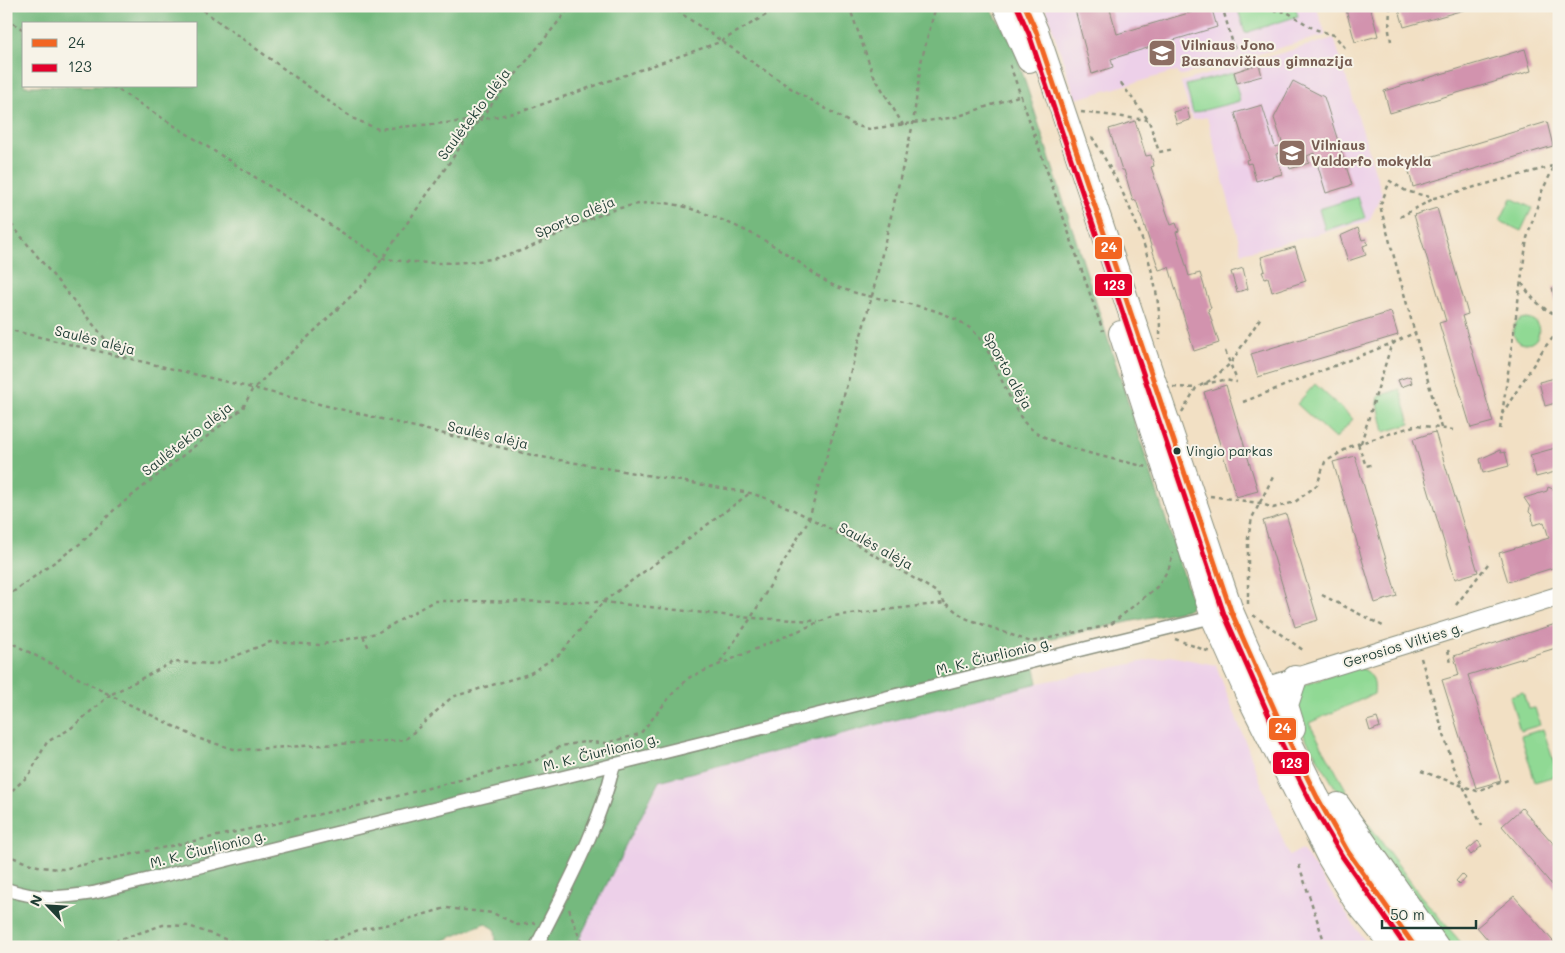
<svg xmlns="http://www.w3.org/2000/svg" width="1565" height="953" viewBox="0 0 1565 953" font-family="Mali,sans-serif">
<rect width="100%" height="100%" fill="#f7f3e8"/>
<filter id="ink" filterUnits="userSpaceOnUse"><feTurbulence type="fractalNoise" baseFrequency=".02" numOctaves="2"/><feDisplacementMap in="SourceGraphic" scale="10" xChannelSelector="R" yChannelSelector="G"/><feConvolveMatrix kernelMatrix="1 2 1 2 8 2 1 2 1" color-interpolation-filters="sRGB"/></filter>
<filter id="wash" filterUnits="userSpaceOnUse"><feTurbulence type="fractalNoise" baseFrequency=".0096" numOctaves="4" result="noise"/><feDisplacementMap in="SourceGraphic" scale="20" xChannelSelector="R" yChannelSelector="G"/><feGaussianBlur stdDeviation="1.12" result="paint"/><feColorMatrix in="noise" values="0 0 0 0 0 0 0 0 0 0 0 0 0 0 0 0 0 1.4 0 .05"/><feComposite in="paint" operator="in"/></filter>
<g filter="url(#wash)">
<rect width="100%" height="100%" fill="#f2e0c4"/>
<g fill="#edd0e9">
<path d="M1045,6H1316L1326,35L1179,76L1177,71L1076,99Z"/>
<path d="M1334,38L1382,194L1369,221L1242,253L1207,117L1192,120L1181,82Z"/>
<path d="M1170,656L1216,665L1289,856L1302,849L1369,947H575L659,781L1038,683Z"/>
</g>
<g fill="#90d994" stroke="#588b64">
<path d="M1237,6H1295L1298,16L1245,33Z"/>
<path d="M1233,73L1240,101L1193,113L1186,85Z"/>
<path d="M1358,197L1365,218L1325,230L1319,209Z"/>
<path d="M1511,198L1532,208L1521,231L1500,221Z"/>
<circle cx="1526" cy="331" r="13"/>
<path d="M1315,384L1353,419L1335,439L1297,404Z"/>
<path d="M1400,389L1410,424L1384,432L1378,404L1379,396Z"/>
<path d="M1358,667C1371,671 1376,680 1374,694L1309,723L1354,804L1420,895L1465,947H1449L1348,809L1293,717L1298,687Z"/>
<path d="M1523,692L1528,709L1535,708L1540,725L1520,731L1510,696Z"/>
<path d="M1543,729L1558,775L1535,782L1521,736Z"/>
</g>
<path fill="#74b97e" stroke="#4a7b59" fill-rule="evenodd" d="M6,6H989L1013,44L1193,604L1189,609L1030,643L1038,683L659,781L575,947H494L496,943L495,929L485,923L428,947H170L142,944L137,947H6ZM24,24H196V86H24Z"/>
<g id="blocks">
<g fill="#d293ae">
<path d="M1074,6H1109L1117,34L1192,12L1190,6H1211L1217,27L1111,59L1113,67L1092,74Z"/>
<path d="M1345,6H1370L1378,36L1355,42Z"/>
<path d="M1398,6H1473L1474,7L1404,27Z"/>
<path d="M1525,49L1531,71L1390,113L1384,91Z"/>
<path d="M1259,64L1262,76L1237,83L1234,72Z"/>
<path d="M1293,81L1324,97L1352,185L1326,193L1314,153L1307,156L1309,163L1290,169L1284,151L1276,154L1282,174L1256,181L1251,163L1247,164L1246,160L1249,159L1235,113L1262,105L1275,147L1283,145L1274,118Z"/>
<path d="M1187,108L1190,120L1177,124L1173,112Z"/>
<path d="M1135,121L1146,156L1151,155L1154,166L1151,167L1171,225L1176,223L1179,231L1176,232L1189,276L1200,273L1211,308L1208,309L1219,343L1194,351L1169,267L1159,270L1136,200L1133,201L1124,170H1122L1109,129Z"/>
<path d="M1547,122L1553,146L1413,187L1407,164Z"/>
<path d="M1437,208L1468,314L1462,316L1493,422L1471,428L1439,323L1446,321L1414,215Z"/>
<path d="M1358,228L1362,240L1366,239L1368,244L1363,246L1366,255L1348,261L1340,236Z"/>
<path d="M1295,247L1306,281L1272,292L1268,277L1265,278L1262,272L1265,271L1261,257Z"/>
<path d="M1243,268L1248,289L1237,292L1231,272Z"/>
<path d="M1559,286V310H1558L1552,288Z"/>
<path d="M1391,312L1398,335L1258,377L1251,354Z"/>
<path d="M1410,376L1412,383L1401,387L1398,380Z"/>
<path d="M1559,377V402L1545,406L1539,382Z"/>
<path d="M1226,385L1258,491L1236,497L1204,392Z"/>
<path d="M1435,432L1478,572L1455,579L1413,439Z"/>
<path d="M1559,447V471L1536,477L1530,455Z"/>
<path d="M1500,450L1501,453L1505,452L1509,466L1483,473L1480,459Z"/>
<path d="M1355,456L1397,596L1375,603L1333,462Z"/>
<path d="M1548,487L1553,489L1559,488V566L1508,582L1499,553L1549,538L1544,522L1533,525L1532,515L1529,512L1530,507L1524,498L1547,491Z"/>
<path d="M1286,514L1318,620L1295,627L1263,521Z"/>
<path d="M1559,623V647L1468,675L1501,781L1476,788L1442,680L1459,675L1454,656Z"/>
<path d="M1377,718L1380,727L1370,731L1367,721Z"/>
<path d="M1522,808L1559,850V893L1502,826Z"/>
<path d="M1478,841L1482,846L1471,855L1467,850Z"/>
<path d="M1462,874L1466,878L1460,885L1456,881Z"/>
<path d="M1514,896L1558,947H1494L1477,927Z"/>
</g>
</g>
</g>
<g filter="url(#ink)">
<use href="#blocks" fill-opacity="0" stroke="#888e7c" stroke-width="1"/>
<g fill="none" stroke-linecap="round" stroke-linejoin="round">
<defs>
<g id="street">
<path d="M6,889C38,900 61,898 93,893L1213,617"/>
<path d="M536,947C566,887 599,829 614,764"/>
</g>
<path id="secondary" d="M1253,691L1559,596"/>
<g id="highway">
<path d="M1005,6L1029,60"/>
<path d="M1025,6L1036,31L1231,611L1283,729L1317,797L1348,852L1415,947"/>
<path d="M1121,333L1213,617L1247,693L1329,857L1355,900L1394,947"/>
<path d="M1293,728L1286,705L1295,678"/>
<path d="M1338,805L1437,947"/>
</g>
</defs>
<use href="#street" stroke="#888e7c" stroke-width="15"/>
<use href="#secondary" stroke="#888e7c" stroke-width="21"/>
<use href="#highway" stroke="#888e7c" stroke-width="26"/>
<g stroke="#888e7c" stroke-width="2.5" stroke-dasharray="4 4" stroke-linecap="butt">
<path d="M197,6L352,118L378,129L479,120L523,111L720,42L781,6"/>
<path d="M670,6L792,89L854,125L869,129L956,117L1021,95"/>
<path d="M849,6L873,74L903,125"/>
<path d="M1222,6L1235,51"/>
<path d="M1241,6L1287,12L1314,29L1334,35L1347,50"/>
<path d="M1390,6L1389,31L1391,41"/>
<path d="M6,12L20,6"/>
<path d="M6,19L24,30"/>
<path d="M1010,65L1103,331"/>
<path d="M1121,83L1149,121L1159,152L1174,149"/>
<path d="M112,86L382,258C414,265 476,265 508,255C566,238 620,188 685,207C719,217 754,233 784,252C804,264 820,282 843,289C883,303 930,301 967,326C985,338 993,363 1002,381C1009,395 1015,410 1025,423C1046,447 1115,459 1147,467"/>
<path d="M1081,112L1148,120"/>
<path d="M1092,137C1128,195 1162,271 1160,340"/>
<path d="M1400,217L1433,199"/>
<path d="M6,218L119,356"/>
<path d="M1522,283C1530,297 1543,311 1559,315"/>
<path d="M6,329L536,456L750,493C807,510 869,553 922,583L938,593L945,603"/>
<path d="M1225,351L1236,378"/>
<path d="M1204,384L1224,380L1237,382"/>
<path d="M1173,387L1196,388"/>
<path d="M1243,402L1395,342"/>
<path d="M1182,412L1196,388L1211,380L1230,364L1261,317"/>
<path d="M1502,414L1544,348L1559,331"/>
<path d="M1441,428L1380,206L1390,181L1406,191L1434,198L1553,166"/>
<path d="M1500,429L1527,238L1542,191L1559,157"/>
<path d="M1361,443L1391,346L1395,342L1416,332"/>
<path d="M1358,444L1366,466L1371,465"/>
<path d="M1210,496L1259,503L1273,508L1295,502L1317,485L1325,462L1351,446L1417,425L1453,430"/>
<path d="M1322,595L1383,626"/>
<path d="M6,597L81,543L115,509L243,408L252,390L366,282L479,120L571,6"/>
<path d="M1248,604V538L1252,518L1273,477"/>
<path d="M1456,605L1488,564"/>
<path d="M1253,615L1303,650"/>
<path d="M363,636L369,648"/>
<path d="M1175,639L1210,652"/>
<path d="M6,640L110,695L173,662L216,664L270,642L319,645L377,633L434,601L603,602L751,618L818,621"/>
<path d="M1448,650L1451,663"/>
<path d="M1421,658L1453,765L1482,826"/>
<path d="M720,662L751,618L809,519L872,296L913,124L921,62L936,6"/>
<path d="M1421,771L1477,791L1511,779"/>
<path d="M6,796L29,775L47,742L70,729L110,695L200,739L237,750L405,740L452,697L529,674L560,654L603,602L750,493"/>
<path d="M6,854C24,863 43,869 63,869L367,804L537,760L561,746L584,742L606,743L640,734L674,692L690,677L833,616L945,603L965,618L1031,642L1110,625L1158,586L1169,568L1173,553"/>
<path d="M1299,865L1326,947"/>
<path d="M569,909L583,947"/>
<path d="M109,947L118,940L163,925L189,926L233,942L296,947"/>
<path d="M301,947L317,941L338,939L358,930L391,924L446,908L493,913L518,925L535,923"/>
</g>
<use href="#street" stroke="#fff" stroke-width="12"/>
<use href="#secondary" stroke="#fff" stroke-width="19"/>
<use href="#highway" stroke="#fff" stroke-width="24"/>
<defs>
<path id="bus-1" d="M1025,6L1036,31L1231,611L1283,729L1317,797L1348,852L1415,947"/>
<path id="bus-2" d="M1018,9L1029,34L1224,614L1276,732L1310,801L1342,856L1406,947"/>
</defs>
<use href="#bus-1" stroke="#f7f3e8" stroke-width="9"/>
<use href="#bus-2" stroke="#f7f3e8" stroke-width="9"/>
<use href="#bus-1" stroke="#f26522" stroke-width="5"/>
<use href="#bus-2" stroke="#e4002b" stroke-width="5"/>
</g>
</g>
<defs>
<symbol id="school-square" viewBox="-11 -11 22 22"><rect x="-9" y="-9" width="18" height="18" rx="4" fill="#8d6e63" stroke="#f7f3e8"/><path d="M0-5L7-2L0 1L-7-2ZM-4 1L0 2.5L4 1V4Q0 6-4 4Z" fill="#fff"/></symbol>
</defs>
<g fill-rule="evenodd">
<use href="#school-square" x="1146" y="37" width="32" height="32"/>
<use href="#school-square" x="1276" y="137" width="32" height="32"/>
</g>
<circle fill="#1f3d34" stroke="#f7f3e8" stroke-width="2" cx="1177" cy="451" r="4.5"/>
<g text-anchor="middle" stroke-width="4" stroke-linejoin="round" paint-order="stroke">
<g font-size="13" fill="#1f3d34" stroke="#f7f3e8" text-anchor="start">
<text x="1186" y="456">Vingio parkas</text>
</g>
<g font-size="14" font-weight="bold" fill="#785e54" stroke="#f7f3e8" text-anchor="start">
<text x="1181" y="50">Vilniaus Jono<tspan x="1181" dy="16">Basanavičiaus gimnazija</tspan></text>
<text x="1311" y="150">Vilniaus<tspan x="1311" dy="16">Valdorfo mokykla</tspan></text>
</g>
<g font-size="14" fill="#1f3d34" stroke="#f7f3e8">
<text transform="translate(474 114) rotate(-53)" y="5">Saulėtekio alėja</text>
<text transform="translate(575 217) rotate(-23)" y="5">Sporto alėja</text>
<text transform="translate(95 340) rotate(14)" y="5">Saulės alėja</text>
<text transform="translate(1008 371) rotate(61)" y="5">Sporto alėja</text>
<text transform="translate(488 435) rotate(13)" y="5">Saulės alėja</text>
<text transform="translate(187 439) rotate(-38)" y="5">Saulėtekio alėja</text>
<text transform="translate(876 546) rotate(29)" y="5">Saulės alėja</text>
<text transform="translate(1403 645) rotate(-17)" y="5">Gerosios Vilties g.</text>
<text transform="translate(994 656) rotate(-14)" y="5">M. K. Čiurlionio g.</text>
<text transform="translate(601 752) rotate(-14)" y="5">M. K. Čiurlionio g.</text>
<text transform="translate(208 849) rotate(-14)" y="5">M. K. Čiurlionio g.</text>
</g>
</g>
<g stroke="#f7f3e8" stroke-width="2">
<rect x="1094" y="236" width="29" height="24" rx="5" fill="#f26522"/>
<rect x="1094" y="273" width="39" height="24" rx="5" fill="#e4002b"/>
<rect x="1268" y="717" width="29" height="24" rx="5" fill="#f26522"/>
<rect x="1272" y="751" width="38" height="24" rx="5" fill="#e4002b"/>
</g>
<g font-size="14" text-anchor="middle" font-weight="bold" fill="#fff">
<text x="1109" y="252">24</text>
<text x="1114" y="290">123</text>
<text x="1283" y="733">24</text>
<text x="1291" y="768">123</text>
</g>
<rect width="1565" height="953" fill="none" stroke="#f7f3e8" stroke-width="25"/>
<rect x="22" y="22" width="175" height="65" fill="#f7f3e8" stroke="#a1aaa0"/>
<rect x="32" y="39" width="25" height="8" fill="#f26522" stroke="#a1aaa0"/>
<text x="68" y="48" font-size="15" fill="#1f3d34">24</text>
<rect x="32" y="64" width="25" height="8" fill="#e4002b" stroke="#a1aaa0"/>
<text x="68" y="72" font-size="15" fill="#1f3d34">123</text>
<g transform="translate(48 906) rotate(295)" stroke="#f7f3e8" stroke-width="4" paint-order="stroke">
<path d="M0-4L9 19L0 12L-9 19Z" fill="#1f3d34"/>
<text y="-8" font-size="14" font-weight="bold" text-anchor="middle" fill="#1f3d34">N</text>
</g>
<path d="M1382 920v8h94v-8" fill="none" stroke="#1f3d34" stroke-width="2.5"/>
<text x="1390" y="920" font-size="15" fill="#1f3d34" stroke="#f7f3e8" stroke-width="4" paint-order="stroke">50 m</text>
</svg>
